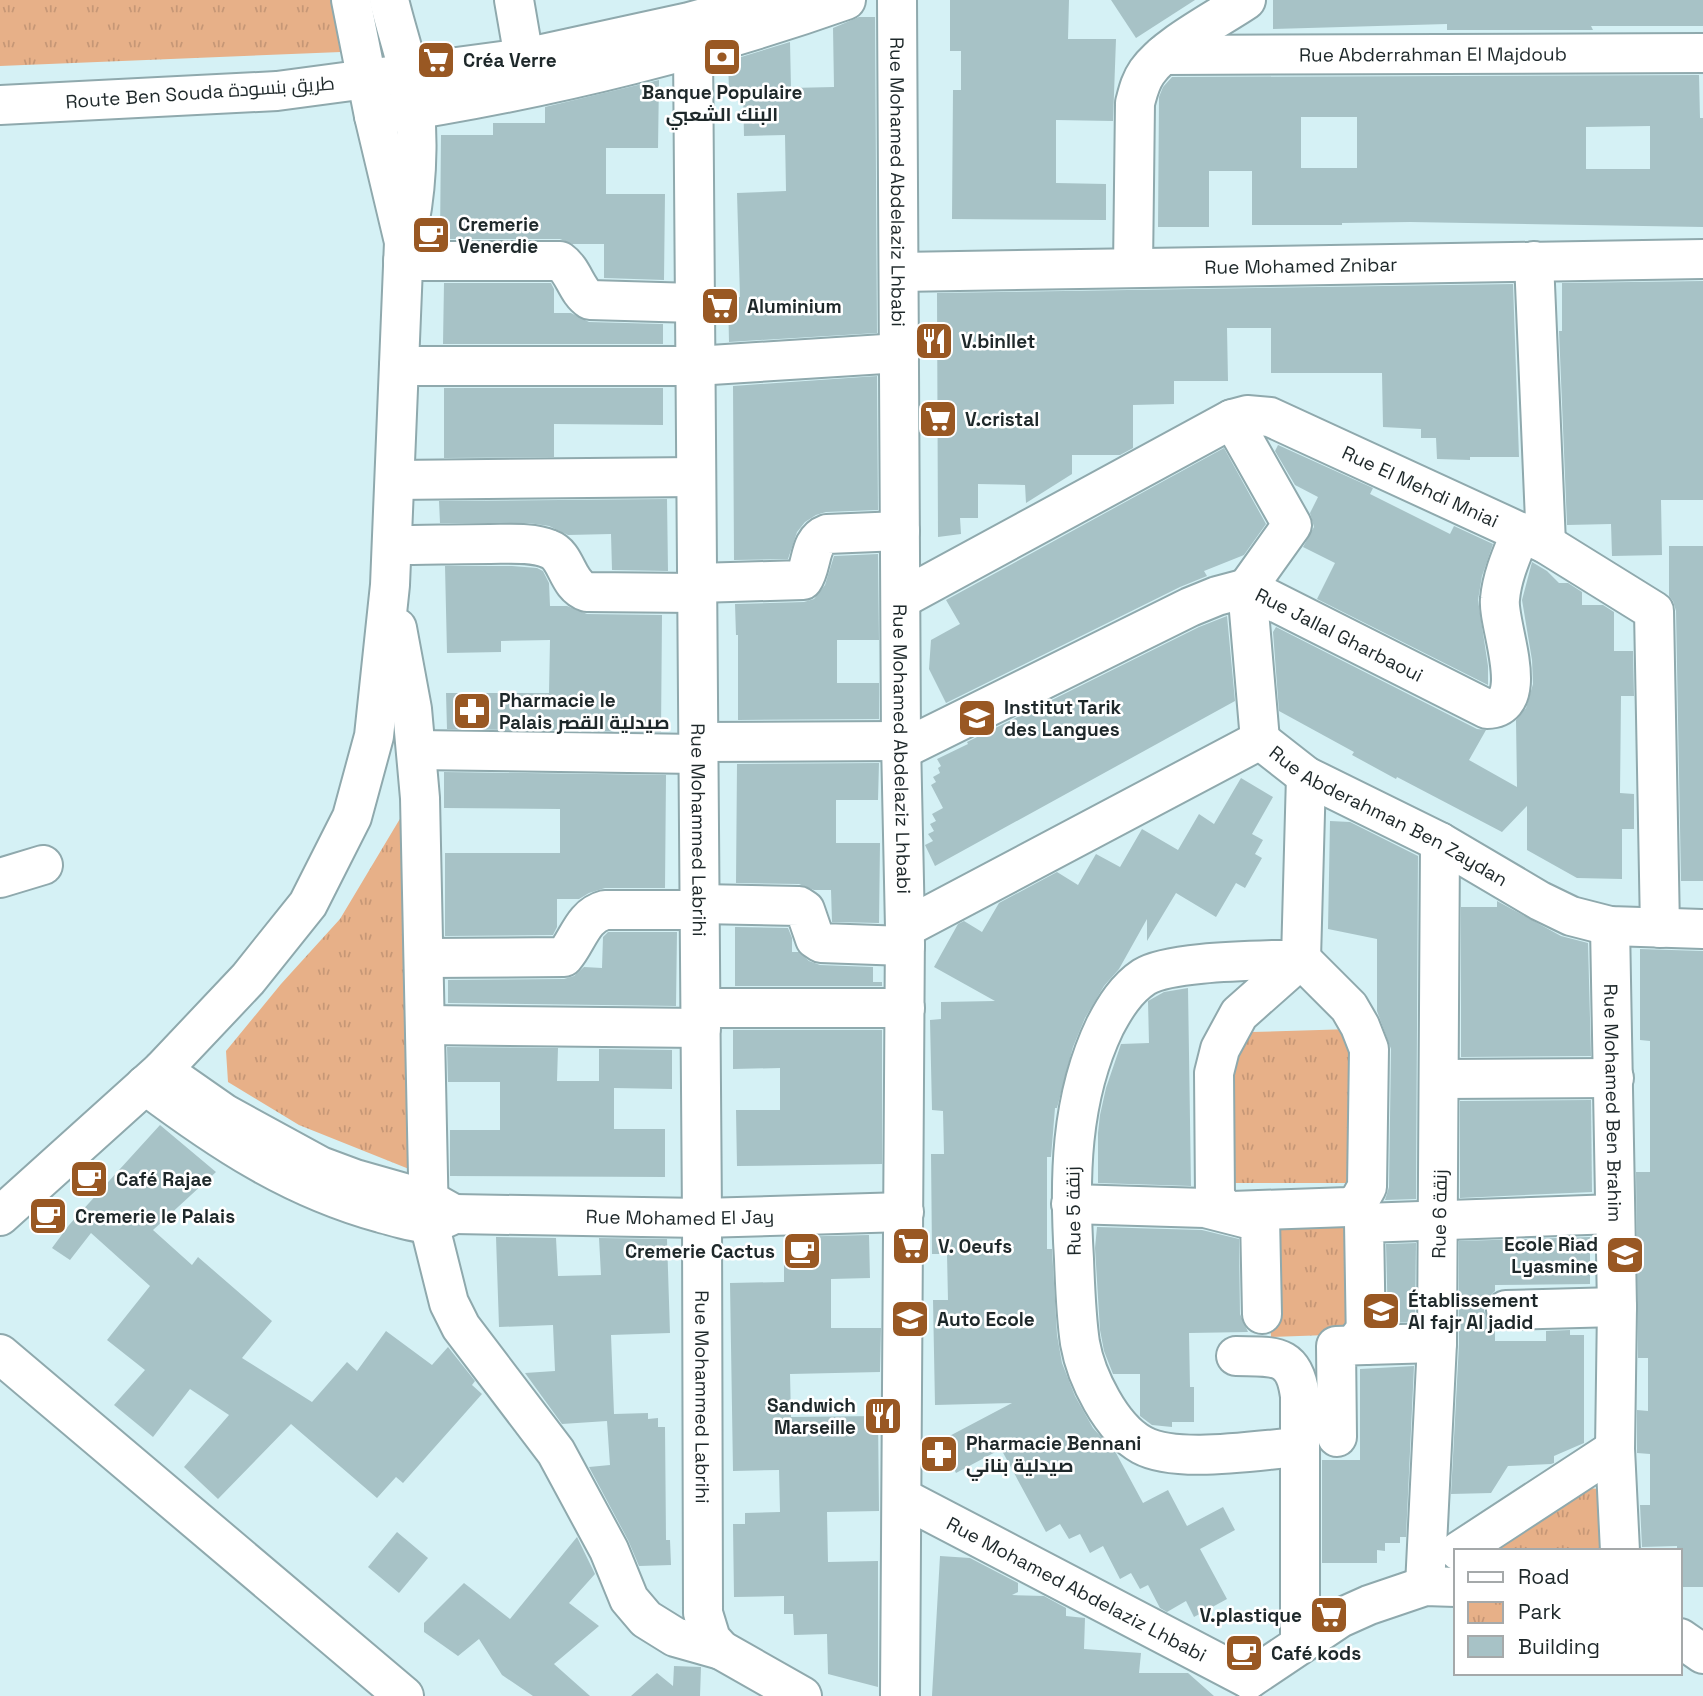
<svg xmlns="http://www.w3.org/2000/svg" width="1703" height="1696" viewBox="0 0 1703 1696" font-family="'Space Grotesk',Cairo,sans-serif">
<defs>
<pattern id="park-tufts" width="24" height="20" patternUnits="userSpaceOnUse" patternTransform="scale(1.75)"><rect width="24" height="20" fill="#e7b088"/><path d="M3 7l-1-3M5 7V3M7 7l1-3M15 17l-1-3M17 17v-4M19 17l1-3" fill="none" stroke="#c69776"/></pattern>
</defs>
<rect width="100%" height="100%" fill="#d5f1f5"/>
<g fill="url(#park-tufts)">
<path d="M0,0H332L341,52L0,66Z"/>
<path d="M407,807L414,1171L299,1125L228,1082L226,1051L281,984L340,919Z"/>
<path d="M1352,1029L1361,1183H1235V1053L1252,1032Z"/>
<path d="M1352,1209L1356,1334L1271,1337L1267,1218Z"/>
<path d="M1590,1488L1606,1490L1605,1551H1485Z"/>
</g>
<g fill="#a7c2c6" fill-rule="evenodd">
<path d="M950,0H1069L1068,39H1116L1113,121L1056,120V183L1106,184V220L952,219L953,90H961V51H950Z"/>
<path d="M1111,0H1195L1136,38Z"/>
<path d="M1273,0H1703V26H1591L1593,30H1447V24L1273,29Z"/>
<path d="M859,17H875L877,333L729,342L728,297H740L737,193L786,191L785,135L744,136L743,89L729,90L728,61L790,42L791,88L834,87L833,28Z"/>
<path d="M1699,75L1700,118H1703V227L1410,222L1342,223V225H1252V171H1209V227H1158L1159,97L1163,87L1172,77ZM1301,117H1357V168H1301ZM1650,126V169H1586V127Z"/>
<path d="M659,80L658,148H606V194H665L664,280L604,278V244H572L560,239H440L441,135H493V123H545V107Z"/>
<path d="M1703,281V500H1661L1662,555L1612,556L1611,524L1567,525L1559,331H1562V283Z"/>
<path d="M444,283H551L554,289V313H571L589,322L663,324V344H443Z"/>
<path d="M1513,284L1519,457H1470V460L1437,459L1436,438H1421V429L1383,427L1382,373H1271V328H1227L1228,381H1174V404L1133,405V448L1120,455H1072V474L1026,503L1025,485L978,484V518H960L961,534L938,537L937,293Z"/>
<path d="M877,376L878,510L826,512L816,515L805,522L797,532L788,559L734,560L733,386Z"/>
<path d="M444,388H663V425L554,424V457L444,458Z"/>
<path d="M1278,445L1373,488L1370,494L1450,534L1454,526L1493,544L1482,576L1478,600L1488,666V685L1317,599L1335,563L1303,547L1314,527L1310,513L1318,497L1295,485L1275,451Z"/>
<path d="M1224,448L1266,524L1244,555L1204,571L1207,576L1180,587L946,703L929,669L931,640L960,624L946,600Z"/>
<path d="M667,499L668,571L612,570L611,534L568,535L549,526L529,523H440L439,501Z"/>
<path d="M1669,546H1703V881H1681L1676,611L1673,601L1669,596Z"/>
<path d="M878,554L879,640H837V683H879V719L738,720V635H736L735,604L804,602L814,599L825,585L834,556Z"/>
<path d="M1532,562L1547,571L1559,583H1568L1582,592V605H1603L1614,612V651H1633L1634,696H1621L1620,793L1634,794V829H1622V879L1577,878L1527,850V806L1502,832L1397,777L1396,779L1352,755L1354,752L1279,711L1273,632L1276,627L1477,729L1486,730L1469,760L1517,787L1516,720L1526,708L1533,684L1532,660L1522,600Z"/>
<path d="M445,566H512L537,568L543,571L549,583L550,606H567L587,614L662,615L661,732L447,729L446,693H549L550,640L501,641V652L447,653Z"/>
<path d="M1227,616L1235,701L935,866L925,845L933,841L928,834L934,831L930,824L936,821L932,814L943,808L931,785L936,782L933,777L940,773L938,768L941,766L937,759L968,744L967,742L1199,627Z"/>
<path d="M879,763L878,800H836V843H880L879,923L832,922L831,890H814L799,884L736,883L737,764Z"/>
<path d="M444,772L666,775L665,888H605L589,893L579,899H557V927L553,935L445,936V853H560V809L444,808Z"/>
<path d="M1241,778L1273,797L1252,834L1263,840L1255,854L1262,858L1245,888L1236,883L1216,917L1176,893L1147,941V919L1119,969L1104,986L1085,1018L1073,1047L1057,1108H1055L1051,1157H1047V1249H1052L1057,1335L1062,1363L1075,1396L1093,1428L1116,1453L1143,1503L1168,1490L1187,1526L1223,1507L1235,1530L1200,1549L1227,1599L1194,1617L1186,1601L1167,1612L1160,1608L1148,1585L1140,1589L1131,1573L1120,1579L1103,1546L1090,1553L1080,1534L1069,1539L1060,1524L1046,1532L1001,1449L956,1473L940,1441L1012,1403L935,1405L933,1300H948L947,1254H932L931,1154H944L943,1111L932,1110L930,1020L941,1019V1002L995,1001L934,967L958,924L964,921L982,932L999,903L1057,872L1078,885L1096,854L1120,867L1142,829L1178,850L1199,814L1214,824Z"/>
<path d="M1330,821L1350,822L1418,856L1416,1199L1385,1200L1389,1187L1391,1049L1377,1011V939L1328,929Z"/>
<path d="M1497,901L1561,936L1588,943L1591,1056L1461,1057V907H1497Z"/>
<path d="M735,927L788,928L792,938V952H799L809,961L820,965L873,967V982H882V986H735Z"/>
<path d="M608,932H677L676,1006L448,1003V980L564,979L574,976L584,967L602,968L603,937Z"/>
<path d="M1640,949L1703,951V1587H1680V1551H1677V1546L1642,1547L1640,1505H1650V1454L1637,1453V1410L1648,1411V1358H1638L1636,1172H1650V1041L1640,1040Z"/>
<path d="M1188,988L1191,1186L1098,1183V1133L1100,1115L1106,1088L1121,1044L1149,1043L1148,1001L1164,992Z"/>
<path d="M733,1030H882V1164L737,1166L736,1110H780V1068L733,1069Z"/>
<path d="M447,1047L558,1048L557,1081H599V1049L672,1050V1089L614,1088V1129H665V1177L450,1176V1130H500V1082H448Z"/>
<path d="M1591,1100L1592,1192L1460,1198V1101Z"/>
<path d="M160,1125L216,1172L153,1230L192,1265L198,1257L272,1321L242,1358L312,1402L347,1362L357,1371L386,1331L432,1365L448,1347L475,1381L472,1385L482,1394L403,1483L396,1477L377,1498L291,1424L218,1499L184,1467L229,1415L190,1389L153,1437L114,1405L145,1370L107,1340L150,1286L91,1233L70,1260L52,1248L69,1225Z"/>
<path d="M1097,1227L1202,1230L1239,1239L1240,1314L1248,1332L1189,1333L1190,1387H1194V1422H1172V1427L1152,1425L1140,1416V1374H1113L1104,1351L1100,1330L1095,1248Z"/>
<path d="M869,1235L870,1278L831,1279V1328H881L880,1372L790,1374L791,1417L878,1416L879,1511L827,1512L828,1562L878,1561V1687L828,1674L827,1634L794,1635L793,1614H784V1596L734,1597L733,1524H745V1513L780,1512L779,1470L733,1471L730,1283L784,1282V1237Z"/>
<path d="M496,1237L556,1238L558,1276L601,1275L599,1238L667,1239L670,1333L611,1335L614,1414L648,1413V1419L658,1418V1427H665L666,1540H670L671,1565L639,1566L628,1540L589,1467L610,1465L607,1421L562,1424L525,1373L555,1371L553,1325L499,1327Z"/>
<path d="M1590,1237V1284L1495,1285V1291L1487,1299L1484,1310L1487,1321L1495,1329V1341H1546V1331L1570,1330V1335H1584V1443L1554,1456V1463L1551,1464L1508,1466L1491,1493L1451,1494L1459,1344V1241Z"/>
<path d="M1416,1243L1415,1322L1388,1323L1386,1244Z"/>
<path d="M1414,1366L1406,1537H1400V1543H1385V1551L1377,1550V1563H1322V1460H1360V1369Z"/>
<path d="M397,1532L428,1558L399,1593L368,1567Z"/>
<path d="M577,1537L595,1574L569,1603L599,1626L554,1664L590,1696H533L502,1675L479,1639L458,1656L424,1632V1623L464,1583L510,1619Z"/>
<path d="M940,1556L970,1558L1018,1583V1592L1012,1595L1044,1596L1066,1608V1616L1085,1618L1084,1649L1141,1653L1139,1673H1188L1214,1696H932Z"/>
<path d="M674,1666L701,1667L700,1696H631L657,1673L673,1686Z"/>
</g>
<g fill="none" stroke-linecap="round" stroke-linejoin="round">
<defs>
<g id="minor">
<path d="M389,0C395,25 403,49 409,74C420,119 418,179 409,225"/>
<path d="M514,0L524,58"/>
<path id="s1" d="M897,0L901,741L905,928L900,1696"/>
<path id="s2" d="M693,48L702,1218L703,1613L711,1639L721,1650L802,1696"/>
<path id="s3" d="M1163,55L1703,53"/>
<path d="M0,105L277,91L524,58L689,22L770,0"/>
<path d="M374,116C534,92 693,54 846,0"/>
<path d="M403,261H560C574,271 576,291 590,300L695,303"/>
<path d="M1534,261L1546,544"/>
<path d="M1133,268L1135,103C1138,92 1140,82 1147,72C1166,45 1218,19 1246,0"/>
<path id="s4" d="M899,272L1703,259"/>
<path d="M399,366H695L900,353"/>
<path d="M1232,419L1292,525L1247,588L1260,740"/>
<path d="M395,480L696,477"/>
<path d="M392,545C425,545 457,544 490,544C509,544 532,542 549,549C568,556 566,585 587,592L697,593"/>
<path d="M697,583L803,580C813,566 808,541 827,534L900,531"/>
<path id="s5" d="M901,599L1232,419L1247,415L1270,417L1546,544L1654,611L1660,928"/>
<path d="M397,628L412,709L420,798L429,1223L449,1303L461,1327L556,1452L609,1550L629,1599L646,1619L675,1637L721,1650"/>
<path id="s6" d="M1260,740L1306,776L1440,842L1540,901L1571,916L1610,926L1703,929"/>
<path d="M698,742L901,741"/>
<path d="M416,750L698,754"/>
<path id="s7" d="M901,750L1190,607L1217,596L1247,588L1487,709C1534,708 1497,625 1500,599C1502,576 1512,554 1521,532"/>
<path d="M0,878L43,865"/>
<path d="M700,904L799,906L805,910L815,939L821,943L905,946"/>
<path id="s8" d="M1610,926L1617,1307L1615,1449L1620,1551"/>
<path d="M905,928L1260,740"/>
<path d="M425,958L564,957C578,941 582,916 605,910H700"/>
<path d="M1301,959L1349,1007L1360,1026L1369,1049L1367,1187L1358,1203L1348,1207L1232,1211L1224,1209L1215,1197L1214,1073L1220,1049L1239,1014Z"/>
<path d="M701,1008H905"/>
<path d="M426,1025L701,1028"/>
<path d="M1440,1079L1614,1078"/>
<path d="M145,1085C220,1141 290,1188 381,1213C393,1216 417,1224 429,1223C437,1223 447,1217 454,1214L429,1200L355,1179L320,1166L225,1114L162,1070"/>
<path d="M1071,1204L1205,1208L1248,1219L1260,1217L1262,1314"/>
<path id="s9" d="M454,1214L702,1218L904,1212"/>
<path d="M0,1216L162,1070L248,979L308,904L352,817L374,736L390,585L404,242L374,116L351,0"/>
<path d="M1506,1310L1617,1307"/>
<path d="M1360,1337L1366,1345L1437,1343"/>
<path d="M0,1354L404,1696"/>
<path d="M1236,1356C1274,1357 1294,1352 1300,1396V1644"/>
<path d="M1337,1437L1336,1346L1366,1345L1364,1223L1615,1214"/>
<path d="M1299,1447C1257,1450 1177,1464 1142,1445C1111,1428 1086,1377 1080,1343C1076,1316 1075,1287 1074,1259C1069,1179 1070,1099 1105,1026C1115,1007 1126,989 1144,977C1171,960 1266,961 1301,959L1306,776"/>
<path id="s10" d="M903,1498L1249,1679"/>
<path d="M1459,1551L1615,1449"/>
<path d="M1425,1586L1437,1343L1440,842"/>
<path d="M1680,1638L1703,1654"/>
<path d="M1249,1679L1340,1618L1369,1605L1425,1586L1456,1587"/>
</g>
</defs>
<use href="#minor" stroke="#8fa9ad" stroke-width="42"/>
<use href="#minor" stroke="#fff" stroke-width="38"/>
</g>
<defs>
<symbol id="bank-square" viewBox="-11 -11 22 22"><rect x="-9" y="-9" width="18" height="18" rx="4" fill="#995823" stroke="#fff"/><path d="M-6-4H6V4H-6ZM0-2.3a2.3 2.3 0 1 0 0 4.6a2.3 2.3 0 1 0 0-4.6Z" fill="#fff"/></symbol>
<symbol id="supermarket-square" viewBox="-11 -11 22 22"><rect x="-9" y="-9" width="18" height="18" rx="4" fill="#995823" stroke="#fff"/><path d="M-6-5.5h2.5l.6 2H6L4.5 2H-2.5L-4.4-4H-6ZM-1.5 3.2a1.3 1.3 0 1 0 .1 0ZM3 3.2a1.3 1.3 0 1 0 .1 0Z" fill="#fff"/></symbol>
<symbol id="cafe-square" viewBox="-11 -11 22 22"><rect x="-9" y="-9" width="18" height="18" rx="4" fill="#995823" stroke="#fff"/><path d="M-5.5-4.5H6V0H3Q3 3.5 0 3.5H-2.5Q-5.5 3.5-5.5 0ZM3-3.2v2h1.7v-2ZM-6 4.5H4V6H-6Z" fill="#fff"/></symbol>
<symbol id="restaurant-square" viewBox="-11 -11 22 22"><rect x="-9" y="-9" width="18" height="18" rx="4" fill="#995823" stroke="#fff"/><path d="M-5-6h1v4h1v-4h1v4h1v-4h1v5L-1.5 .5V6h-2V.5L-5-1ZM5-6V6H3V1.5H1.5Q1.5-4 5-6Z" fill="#fff"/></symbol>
<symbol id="pharmacy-square" viewBox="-11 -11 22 22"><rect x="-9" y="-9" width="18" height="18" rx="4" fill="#995823" stroke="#fff"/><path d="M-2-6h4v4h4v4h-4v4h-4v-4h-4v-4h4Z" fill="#fff"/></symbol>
<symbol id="school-square" viewBox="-11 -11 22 22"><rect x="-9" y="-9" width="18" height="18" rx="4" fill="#995823" stroke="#fff"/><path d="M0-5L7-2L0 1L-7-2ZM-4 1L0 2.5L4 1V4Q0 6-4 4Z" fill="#fff"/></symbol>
</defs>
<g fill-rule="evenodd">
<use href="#bank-square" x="700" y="35" width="44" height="44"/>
<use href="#supermarket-square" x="414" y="38" width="44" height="44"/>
<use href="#cafe-square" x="409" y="213" width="44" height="44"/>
<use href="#supermarket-square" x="698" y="284" width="44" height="44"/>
<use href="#restaurant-square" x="912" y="319" width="44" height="44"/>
<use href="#supermarket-square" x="916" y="397" width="44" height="44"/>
<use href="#pharmacy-square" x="450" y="689" width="44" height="44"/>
<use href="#school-square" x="955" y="696" width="44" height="44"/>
<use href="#cafe-square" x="67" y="1157" width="44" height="44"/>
<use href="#cafe-square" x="26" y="1194" width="44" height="44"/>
<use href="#supermarket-square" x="889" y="1224" width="44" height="44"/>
<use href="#cafe-square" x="780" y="1229" width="44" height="44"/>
<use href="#school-square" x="1603" y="1233" width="44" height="44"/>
<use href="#school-square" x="1359" y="1289" width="44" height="44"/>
<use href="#school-square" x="888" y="1297" width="44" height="44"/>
<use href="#restaurant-square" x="861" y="1394" width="44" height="44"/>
<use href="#pharmacy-square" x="917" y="1432" width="44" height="44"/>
<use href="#supermarket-square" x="1307" y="1593" width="44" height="44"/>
<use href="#cafe-square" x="1222" y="1631" width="44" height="44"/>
</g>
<g text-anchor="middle" stroke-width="5" stroke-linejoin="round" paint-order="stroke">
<g font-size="19" fill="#1e282a" stroke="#fff">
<text dy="7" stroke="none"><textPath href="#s3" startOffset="270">Rue Abderrahman El Majdoub</textPath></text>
<text transform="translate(200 92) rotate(-4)" y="7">Route Ben Souda طريق بنسودة</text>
<text dy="7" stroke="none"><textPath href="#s1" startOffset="182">Rue Mohamed Abdelaziz Lhbabi</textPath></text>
<text dy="7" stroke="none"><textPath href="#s4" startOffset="402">Rue Mohamed Znibar</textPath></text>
<text dy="7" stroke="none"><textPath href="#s5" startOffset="581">Rue El Mehdi Mniai</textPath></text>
<text dy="7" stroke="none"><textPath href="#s7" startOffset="486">Rue Jallal Gharbaoui</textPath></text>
<text dy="7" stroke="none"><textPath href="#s1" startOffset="749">Rue Mohamed Abdelaziz Lhbabi</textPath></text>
<text dy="7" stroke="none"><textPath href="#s6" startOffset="150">Rue Abderahman Ben Zaydan</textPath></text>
<text dy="7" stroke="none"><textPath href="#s2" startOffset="782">Rue Mohammed Labrihi</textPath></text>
<text dy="7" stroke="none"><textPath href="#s8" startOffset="177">Rue Mohamed Ben Brahim</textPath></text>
<text transform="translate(1073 1211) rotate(-91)" y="7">Rue 5 زنقة</text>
<text transform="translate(1439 1214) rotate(-89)" y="7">Rue 6 زنقة</text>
<text dy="7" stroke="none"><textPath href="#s9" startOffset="226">Rue Mohamed El Jay</textPath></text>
<text dy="7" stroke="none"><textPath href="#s2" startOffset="1349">Rue Mohammed Labrihi</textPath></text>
<text dy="7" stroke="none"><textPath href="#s10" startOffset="196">Rue Mohamed Abdelaziz Lhbabi</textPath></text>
</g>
<g font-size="19" font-weight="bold" fill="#1e282a" stroke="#fff" text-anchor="start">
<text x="463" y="67">Créa Verre</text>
<text x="722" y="99" text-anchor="middle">Banque Populaire<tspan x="722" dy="22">البنك الشعبي</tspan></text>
<text x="458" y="231">Cremerie<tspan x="458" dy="22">Venerdie</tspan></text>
<text x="747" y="313">Aluminium</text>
<text x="961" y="348">V.binllet</text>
<text x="965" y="426">V.cristal</text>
<text x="499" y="707">Pharmacie le<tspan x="499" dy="22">Palais صيدلية القصر</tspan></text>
<text x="1004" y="714">Institut Tarik<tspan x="1004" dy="22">des Langues</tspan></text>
<text x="116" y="1186">Café Rajae</text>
<text x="75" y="1223">Cremerie le Palais</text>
<text x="1598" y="1251" text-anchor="end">Ecole Riad<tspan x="1598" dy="22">Lyasmine</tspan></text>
<text x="938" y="1253">V. Oeufs</text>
<text x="775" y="1258" text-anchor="end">Cremerie Cactus</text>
<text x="1408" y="1307">Établissement<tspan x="1408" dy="22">Al fajr Al jadid</tspan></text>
<text x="937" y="1326">Auto Ecole</text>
<text x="856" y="1412" text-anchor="end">Sandwich<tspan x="856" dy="22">Marseille</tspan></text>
<text x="966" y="1450">Pharmacie Bennani<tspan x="966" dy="22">صيدلية بناني</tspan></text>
<text x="1302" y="1622" text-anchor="end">V.plastique</text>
<text x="1271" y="1660">Café kods</text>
</g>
</g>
<rect x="1454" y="1549" width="228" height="126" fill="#ffffff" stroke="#a5a9aa" stroke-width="2"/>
<rect x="1468" y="1572" width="35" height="10" fill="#ffffff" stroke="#a5a9aa" stroke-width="2"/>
<text x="1518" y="1584" font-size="21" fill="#1e282a">Road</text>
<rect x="1468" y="1602" width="35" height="21" fill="url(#park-tufts)" stroke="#a5a9aa" stroke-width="2"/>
<text x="1518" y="1619" font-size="21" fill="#1e282a">Park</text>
<rect x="1468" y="1636" width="35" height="21" fill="#a7c2c6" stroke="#a5a9aa" stroke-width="2"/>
<text x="1518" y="1654" font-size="21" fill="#1e282a">Building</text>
</svg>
